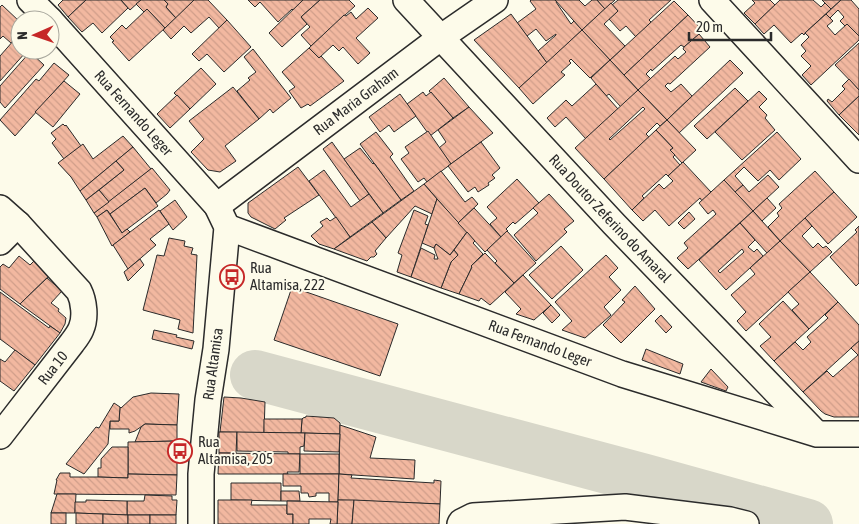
<svg xmlns="http://www.w3.org/2000/svg" width="859" height="524" viewBox="0 0 859 524" font-family="'Asap Condensed',sans-serif">
<defs>
<pattern id="building-back-hatch" width="6" height="6" patternUnits="userSpaceOnUse" patternTransform="scale(1.25)"><rect width="6" height="6" fill="#f2b8a0"/><path d="M-1 5l2 2M0 0l6 6M5-1l2 2" fill="none" stroke="#d09e8a"/></pattern>
</defs>
<rect width="100%" height="100%" fill="#fdfbea"/>
<g fill="none" stroke-linecap="round" stroke-linejoin="round">
<path stroke="#d8d7c9" stroke-width="50" d="M255,375L645,479L808,524"/>
</g>
<g fill="url(#building-back-hatch)" stroke="#2b2b2b" fill-rule="evenodd">
<path d="M63,0H86L68,17L58,5Z"/>
<path d="M86,0H121L128,8L102,33L93,23L82,32L68,17Z"/>
<path d="M121,0H141L130,10Z"/>
<path d="M141,0H164L168,4L166,7L176,18L165,28L147,9L144,12L136,4Z"/>
<path d="M164,0H194L176,18L166,7L168,4Z"/>
<path d="M194,0H208L227,20L219,28L209,17L191,33L184,26L171,39L163,30Z"/>
<path d="M248,0H303L293,10L292,9L278,22L260,2L255,7Z"/>
<path d="M303,0H320L301,17L307,24L282,47L269,33Z"/>
<path d="M320,0H349L355,6L311,46L301,35L310,27L301,17Z"/>
<path d="M531,0H555L557,1L556,2L571,24L574,21L582,30L547,63L538,51L556,35V34L546,41L536,29L527,36L517,23L536,9L530,1Z"/>
<path d="M555,0H579L585,6L592,0H597L605,9L582,30Z"/>
<path d="M597,0H615L605,9Z"/>
<path d="M618,0H671L649,20L651,22L636,37L626,26L620,31L609,19L618,11L612,5Z"/>
<path d="M752,0H770L775,5L755,24L744,13L755,3Z"/>
<path d="M780,0H813L821,7L825,3L831,9L805,33L804,35L802,33L791,43L774,25L764,34L755,24Z"/>
<path d="M822,0H841L831,9Z"/>
<path d="M841,0H851L859,9V36L847,24L845,26L840,21L844,17L838,10L830,18L826,14Z"/>
<path d="M674,1L688,15L624,75L610,60Z"/>
<path d="M611,3L618,11L604,24L625,46L610,60L582,30Z"/>
<path d="M2,5L20,22V33L11,43L3,36L0,39V7Z"/>
<path d="M368,8L378,18L356,38L370,53L358,64L343,47L339,51L333,45L319,58L309,48L344,15L346,16L351,12L356,19Z"/>
<path d="M147,9L165,28L129,61L112,42L114,41L110,37L122,25L126,29Z"/>
<path d="M511,14L547,63L519,88L474,40Z"/>
<path d="M826,14L833,21L827,26L835,35L847,24L859,36V40L811,85L802,75L811,66L801,56L806,51L801,45L809,37L805,33Z"/>
<path d="M688,15L703,31L684,47L681,45L652,71L651,69L646,74L651,79L638,90L624,75Z"/>
<path d="M227,20L251,47L224,72L207,54L199,61L192,54Z"/>
<path d="M582,30L610,60L590,78L571,59L569,61L571,63L561,72L565,75L533,104L519,88Z"/>
<path d="M699,34L710,47L670,84L668,83L665,86L671,92L681,84L692,96L667,120L638,90L675,56L678,59L686,52L683,49L684,47Z"/>
<path d="M14,40L20,46V50H24L26,52L0,81V56Z"/>
<path d="M859,43V90L835,65Z"/>
<path d="M309,48L319,58L321,56L344,81L310,106L308,104L301,108L289,91L295,87L282,72Z"/>
<path d="M253,49L291,98L273,113L270,109L259,119L237,91L250,80L248,78L256,72L244,57Z"/>
<path d="M30,52L44,65L5,108L0,102V86Z"/>
<path d="M610,60L638,90L621,107L609,94L606,96L591,78Z"/>
<path d="M730,60L743,73L679,133L667,120Z"/>
<path d="M54,63L69,75L15,136L0,120L36,79L39,81Z"/>
<path d="M201,68L216,84L190,109L174,93Z"/>
<path d="M444,78L469,107L453,118L429,91Z"/>
<path d="M849,79L859,90V96L839,115L827,101L828,99L832,102L845,89L842,86Z"/>
<path d="M64,81L80,94L53,127L35,112Z"/>
<path d="M596,84L618,109L586,139L566,117L555,127L547,118L566,100L572,106Z"/>
<path d="M233,87L259,119L225,146L236,161L220,172L208,170L191,152L204,139L189,121Z"/>
<path d="M735,88L748,101L707,139L694,126Z"/>
<path d="M638,90L667,120L660,126L657,123L646,134L649,137L604,179L575,148ZM643,107L645,109L610,140L609,139Z"/>
<path d="M759,91L767,99L759,107L767,115L765,118L775,130L742,160L715,132Z"/>
<path d="M423,92L426,96L431,92L453,118L430,136L407,104Z"/>
<path d="M400,94L416,116L394,132L389,125L380,132L369,117Z"/>
<path d="M177,95L190,109L170,128L157,114Z"/>
<path d="M859,96V135L839,115Z"/>
<path d="M469,107L493,133L451,164L439,148L446,142L438,130Z"/>
<path d="M667,120L696,150L682,163L670,150L673,148L656,130Z"/>
<path d="M63,124L65,126L66,125L81,146L64,159L52,143L56,139L51,133Z"/>
<path d="M656,130L673,148L670,150L675,155L673,157L680,165L668,176L666,174L642,196L644,198L632,210L604,179Z"/>
<path d="M428,131L451,164L427,182L424,178L418,182L401,159L409,153L405,147Z"/>
<path d="M376,132L393,154L390,157L414,191L401,200L360,144Z"/>
<path d="M777,132L801,159L779,180L770,170L758,181L744,167L735,176L743,185L735,192L724,180Z"/>
<path d="M123,136L133,147L80,191L71,177L58,163L83,144L93,159Z"/>
<path d="M332,142L369,194L360,201L323,149Z"/>
<path d="M481,142L500,168L492,175L495,178L488,183L489,185L478,192L475,187L468,192L448,166Z"/>
<path d="M133,147L151,169L109,202L99,190L124,170L116,161Z"/>
<path d="M360,148L373,164L374,163L401,200L383,213L344,159Z"/>
<path d="M116,161L124,170L86,200L80,191Z"/>
<path d="M683,162L711,192L702,201L700,198L669,226L655,210L643,221L632,210L659,184L664,189L673,181L668,176Z"/>
<path d="M298,167L319,195L284,218L286,220L275,229L251,217L248,213V203Z"/>
<path d="M152,168L170,190L167,194L156,203L145,188L110,214L107,210L97,217L94,213Z"/>
<path d="M324,170L351,207L369,194L383,213L350,237L309,181Z"/>
<path d="M441,171L465,202L472,197L478,204L458,223L424,184Z"/>
<path d="M815,171L834,192L780,241L768,227L779,216L777,213L782,208L779,204Z"/>
<path d="M768,175L779,187L753,211L735,192L743,185L749,192Z"/>
<path d="M517,179L539,203L515,224L513,222L506,229L508,231L501,237L490,224L497,218L487,207Z"/>
<path d="M724,180L753,211L688,269L677,258L688,248L684,243L716,214L713,210L708,214L699,203Z"/>
<path d="M424,184L437,199L432,214L415,206L386,238L372,222Z"/>
<path d="M145,188L158,206L122,233L110,214Z"/>
<path d="M99,190L109,202L94,213L86,200Z"/>
<path d="M834,192L857,217L828,244L805,218Z"/>
<path d="M549,194L574,221L564,229L567,232L536,261L514,235L538,213L533,208Z"/>
<path d="M767,198L776,208L762,221L753,211Z"/>
<path d="M437,199L467,232L450,255L436,244L434,248L422,243Z"/>
<path d="M175,200L187,217L173,230L160,211Z"/>
<path d="M474,208L501,237L485,252L458,223Z"/>
<path d="M107,210L122,233L127,229L130,232L112,246L97,217Z"/>
<path d="M159,210L169,224L150,239L156,245L128,269L113,245Z"/>
<path d="M414,210L428,216L425,224L428,225L411,277L397,272L402,255L398,253Z"/>
<path d="M753,211L780,241L767,253L740,223Z"/>
<path d="M689,212L695,219L684,229L678,223Z"/>
<path d="M336,217L350,237L334,249L319,244L311,236L323,226L320,222L327,218L330,221Z"/>
<path d="M805,218L812,226L802,236L813,248L818,243L823,248L826,246L832,252L810,272L780,241Z"/>
<path d="M372,222L386,238L375,251L377,254L374,257H371L367,261L334,249Z"/>
<path d="M740,223L755,240L748,247L754,252L757,249L763,256L726,290L699,260ZM742,249L744,252L720,273L718,271Z"/>
<path d="M859,226V283L856,286L830,257L857,232L855,230Z"/>
<path d="M507,231L536,263L514,283L495,263L497,261L487,250Z"/>
<path d="M467,232L475,241L473,243L483,254L471,266L472,267L459,294L441,288L451,262L458,255L454,250Z"/>
<path d="M169,238L185,241L184,246L193,248L191,254L197,255L193,333L178,329L180,320L143,310L157,255L164,256Z"/>
<path d="M780,241L810,272L746,331L737,321L746,312L731,295L755,274L750,268Z"/>
<path d="M436,244L450,255L454,250L458,255L451,262L441,288L411,277L421,248L435,255L434,259H438L434,248Z"/>
<path d="M561,246L583,270L552,299L529,275Z"/>
<path d="M485,253L514,283L490,305L481,298L479,301L459,294L472,267L471,266Z"/>
<path d="M606,255L618,268L609,277L621,290L604,307L611,315L585,338L562,330L572,321L555,302Z"/>
<path d="M19,256L30,265L39,256L54,271L20,304L0,289V267L3,264L9,268Z"/>
<path d="M140,259L144,265L128,281L124,272Z"/>
<path d="M810,272L838,302L809,329L792,310L799,304L788,292Z"/>
<path d="M523,275L551,305L534,320L516,314L521,309L505,292Z"/>
<path d="M47,278L62,291L51,303L59,309L58,311L66,318L65,324L60,333L20,304Z"/>
<path d="M635,286L655,309L621,343L603,325L625,302L622,300Z"/>
<path d="M292,287L398,324L380,376L274,340Z"/>
<path d="M0,292L49,328L50,326L60,333L35,365L0,339Z"/>
<path d="M783,301L809,329L774,361L760,346L771,337L759,324Z"/>
<path d="M838,302L859,325V341L803,392L774,361L795,342L803,350L811,342L807,337L828,318L825,315Z"/>
<path d="M551,305L560,315L552,323L543,313Z"/>
<path d="M661,315L672,327L666,333L655,321Z"/>
<path d="M154,330L177,335L176,337L194,341L192,349L152,339Z"/>
<path d="M859,341V417H834L825,414L821,411L803,392L827,371L833,377L858,355L851,348Z"/>
<path d="M646,349L683,364L680,374L642,360Z"/>
<path d="M15,350L35,365L14,391L0,381V359L5,362Z"/>
<path d="M711,369L728,387L726,391L701,382Z"/>
<path d="M151,393L179,394L177,425L145,424L135,431L129,433V429H110V421H119L120,407L121,408L133,397Z"/>
<path d="M224,397L241,398L265,402L264,433L220,432Z"/>
<path d="M114,403L120,407L119,421H110L108,444L84,474L66,464L96,427L99,428Z"/>
<path d="M306,416L334,418L340,423V434L301,433L302,419L303,418L306,417Z"/>
<path d="M264,419H302L301,433H264Z"/>
<path d="M145,424L177,425V441L135,442L141,427Z"/>
<path d="M340,425L376,437L370,458L415,460L414,479L339,474Z"/>
<path d="M219,432H237L236,453H219Z"/>
<path d="M237,432L305,433L304,446L300,447V454H288V452L237,451Z"/>
<path d="M305,433L340,434L339,452L304,451Z"/>
<path d="M177,441V475L128,474V442Z"/>
<path d="M112,447H128V478L98,477V468H101V459Z"/>
<path d="M219,453L300,454L299,472H287L288,474H218Z"/>
<rect x="300" y="454" width="39" height="20"/>
<path d="M60,473H70V477H98L128,478V474L177,475L176,495L54,494L57,480H56Z"/>
<path d="M283,474H339L338,502H329V493H316V496L309,497L308,493H301V486H283Z"/>
<path d="M339,474L352,475L351,478L434,483V480L441,481L440,504L338,500Z"/>
<path d="M231,483H281V501L231,500Z"/>
<path d="M281,491H299L300,501H281Z"/>
<path d="M57,494H76L75,513H51Z"/>
<path d="M145,495L172,496V500H177L176,515H127V501H144Z"/>
<path d="M86,500L127,501V515L75,513V502H86Z"/>
<path d="M218,500H252L251,505H287V514H293V524H218Z"/>
<path d="M338,500H354L352,524H337Z"/>
<path d="M354,500L440,504L439,524H352Z"/>
<path d="M287,501L338,502L337,524H330L331,519H309V524H293V514H287Z"/>
<rect x="51" y="513" width="15" height="11"/>
<path d="M76,513L103,514V524H76Z"/>
<path d="M103,514L128,515V524H103Z"/>
<rect x="128" y="515" width="22" height="9"/>
<rect x="150" y="515" width="26" height="9"/>
</g>
<g fill="none" stroke-linecap="round" stroke-linejoin="round">
<defs>
<g id="street">
<path d="M30,0L50,20"/>
<path id="s1" d="M406,0L614,224L815,432"/>
<path d="M712,0L859,160"/>
<path id="s2" d="M50,20L217,206L227,227L216,349L208,400L201,474V524"/>
<path id="s3" d="M217,206L440,38L495,0"/>
<path d="M0,208L18,224L79,291C84,301 86,318 81,329C79,334 75,339 72,343L0,436"/>
<path id="s4" d="M227,227L622,374L817,434H859"/>
<path d="M0,242L18,224"/>
<path d="M460,524L461,522L473,516L625,507L730,520L746,524"/>
</g>
</defs>
<use href="#street" stroke="#2b2b2b" stroke-width="28"/>
<use href="#street" stroke="#fdfbea" stroke-width="25"/>
</g>
<defs>
<symbol id="bus-ring" viewBox="-11 -11 22 22"><circle r="9.5" fill="#fdfbea" stroke="#c62828" stroke-width="1.5"/><path d="M-5-6H5V4H4V6H2V4H-2V6H-4V4H-5ZM-3.5-4V0h7V-4ZM-3.5 1.2v1.5H-2V1.2ZM2 1.2v1.5H3.5V1.2Z" fill="#c62828"/></symbol>
</defs>
<g fill-rule="evenodd">
<use href="#bus-ring" x="218" y="263" width="28" height="28"/>
<use href="#bus-ring" x="166" y="437" width="28" height="28"/>
</g>
<g text-anchor="middle" stroke-width="4" stroke-linejoin="round" paint-order="stroke">
<g font-size="15" fill="#2b2b2b" stroke="#fdfbea">
<text dy="5" stroke="none"><textPath href="#s3" startOffset="174">Rua Maria Graham</textPath></text>
<text dy="5" stroke="none"><textPath href="#s2" startOffset="125">Rua Fernando Leger</textPath></text>
<text dy="5" stroke="none"><textPath href="#s1" startOffset="299">Rua Doutor Zeferino do Amaral</textPath></text>
<text dy="5" stroke="none"><textPath href="#s4" startOffset="334">Rua Fernando Leger</textPath></text>
<text transform="translate(213 364) rotate(-82)" y="5">Rua Altamisa</text>
<text transform="translate(53 368) rotate(-52)" y="5">Rua 10</text>
</g>
<g font-size="15" fill="#2b2b2b" stroke="#fdfbea" text-anchor="start">
<text x="250" y="273">Rua<tspan x="250" dy="17">Altamisa, 222</tspan></text>
<text x="198" y="447">Rua<tspan x="198" dy="17">Altamisa, 205</tspan></text>
</g>
</g>
<g transform="translate(35 35) rotate(268)"><circle r="24" fill="#fdfbea" stroke="#a9a89e"/>
<path d="M0-4L9 19L0 12L-9 19Z" fill="#c62828"/>
<text y="-8" font-size="14" font-weight="bold" text-anchor="middle" fill="#2b2b2b">N</text>
</g>
<path d="M689 32v8h82v-8" fill="none" stroke="#2b2b2b" stroke-width="2.5"/>
<text x="696" y="32" font-size="15" fill="#2b2b2b" stroke="#fdfbea" stroke-width="4" paint-order="stroke">20 m</text>
</svg>
